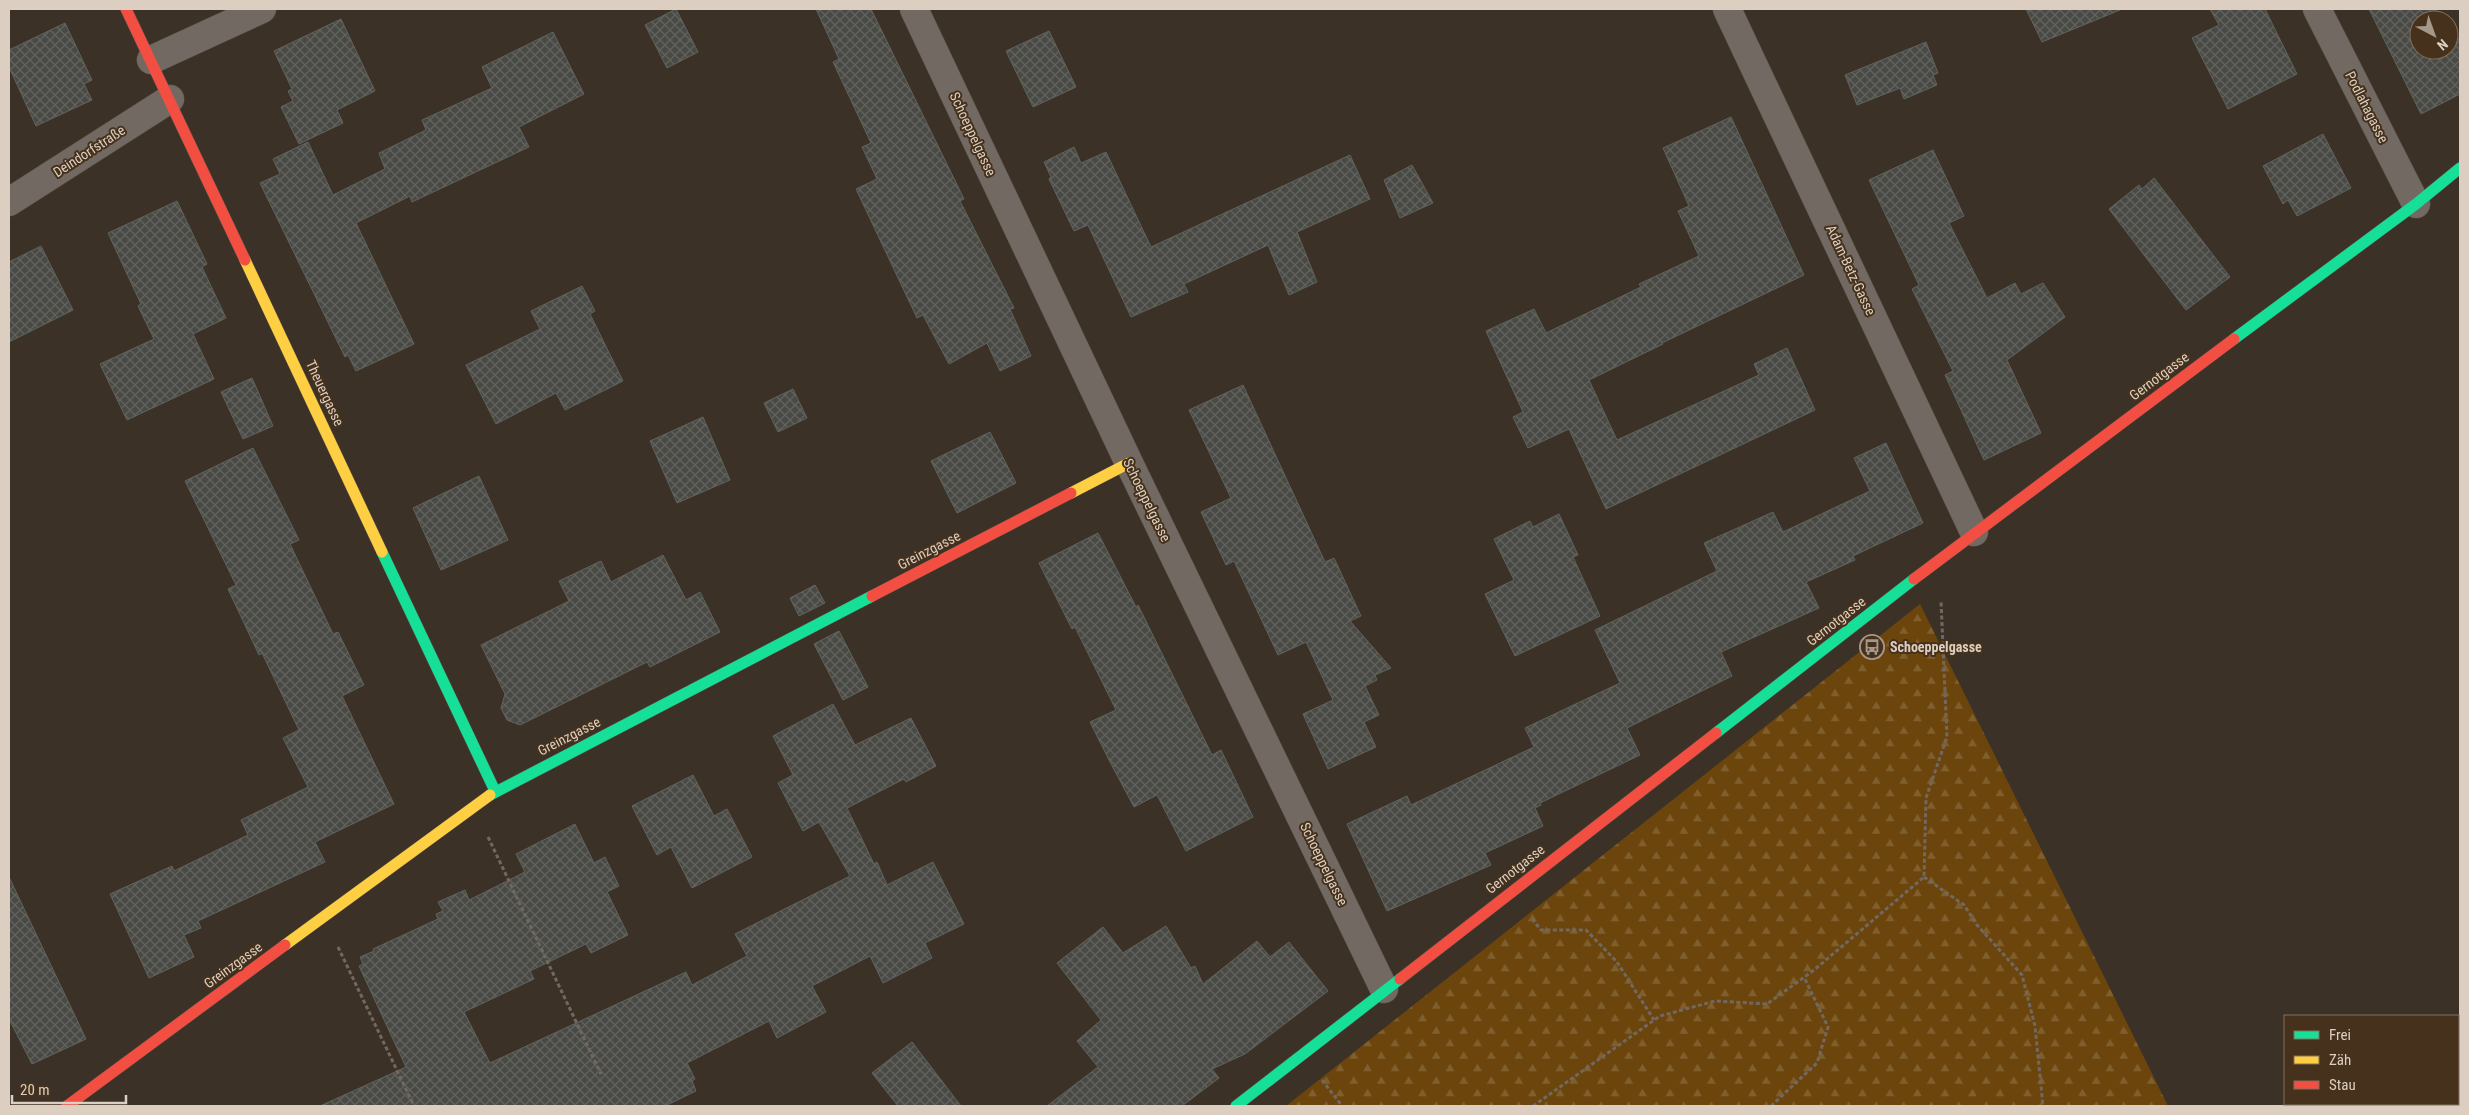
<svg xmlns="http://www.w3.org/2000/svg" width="2469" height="1115" viewBox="0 0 2469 1115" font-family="'Roboto Condensed',sans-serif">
<defs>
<pattern id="forest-firs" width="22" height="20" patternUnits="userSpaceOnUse" patternTransform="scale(1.25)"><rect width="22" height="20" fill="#6c450c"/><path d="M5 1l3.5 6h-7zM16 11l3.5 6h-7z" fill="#805f2e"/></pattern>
<pattern id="building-cross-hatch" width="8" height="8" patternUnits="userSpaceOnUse" patternTransform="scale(1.25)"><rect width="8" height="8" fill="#494a45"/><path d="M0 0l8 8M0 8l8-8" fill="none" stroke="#63635e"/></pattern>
</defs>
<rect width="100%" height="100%" fill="#3c3126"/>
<path fill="url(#forest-firs)" d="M1920,604L2168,1106H1286Z"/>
<g fill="url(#building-cross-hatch)" stroke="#60635f">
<path d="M676,9L698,52L667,68L645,25Z"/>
<path d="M816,9H871L964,199L960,201L1014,308L1010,309L1031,356L1000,371L987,343L949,364L923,315L917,318L856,189L877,179L862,147L871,143L833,62L839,59Z"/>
<path d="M2026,9H2120V10L2042,42Z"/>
<path d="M2210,9H2265L2297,74L2228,109L2192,38L2219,25Z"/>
<path d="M2369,9H2435L2444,20H2419V50H2449V26L2460,41V94L2421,114Z"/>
<path d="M341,19L375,91L337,110L343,123L299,144L281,107L293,101L288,91L292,89L274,51Z"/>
<path d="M65,23L92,80L84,84L92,100L36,126L9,67V50Z"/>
<path d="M1049,31L1076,87L1033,107L1006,51Z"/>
<path d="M553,32L584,94L519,127L529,147L412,202L410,196L356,223L414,344L356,371L348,355L345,357L260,183L280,174L273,159L308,142L333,195L385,169L379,153L426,130L422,120L492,88L482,67Z"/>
<path d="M1926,42L1938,73L1933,75L1937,85L1904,99L1900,88L1857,105L1845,75Z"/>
<path d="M1731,117L1804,275L1662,343L1663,344L1589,380L1617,440L1759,375L1754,364L1787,348L1815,410L1606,509L1569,429L1528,448L1513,417L1523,412L1486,331L1534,309L1546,333L1641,287L1639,284L1699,256L1678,211L1689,206L1663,148Z"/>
<path d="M2323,134L2351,188L2297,216L2288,200L2283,204L2263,166Z"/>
<path d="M1074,147L1081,163L1106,152L1151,247L1350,155L1370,199L1297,232L1317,282L1289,295L1268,245L1184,284L1188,292L1131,317L1088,225L1074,231L1049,179L1051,177L1044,162Z"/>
<path d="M1933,150L1964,216L1949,223L1987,298L2015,283L2021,294L2043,283L2065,317L2007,360L2041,433L1984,460L1945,375L1953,371L1912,289L1919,285L1869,180Z"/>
<path d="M1412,165L1433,203L1400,218L1384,180Z"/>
<path d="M2154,178L2230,277L2186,310L2109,209L2139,185L2142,189Z"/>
<path d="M177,201L207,264L202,267L226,318L193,334L214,379L127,420L100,364L154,339L138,306L141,304L108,233Z"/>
<path d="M41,246L73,310L9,342V262Z"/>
<path d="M582,286L595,311L590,314L623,381L565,410L556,393L496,424L466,365L540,329L531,311Z"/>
<path d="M252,378L273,426L243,439L221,392Z"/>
<path d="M1243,385L1325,562L1334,558L1361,616L1350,621L1391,668L1375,675L1377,680L1365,686L1379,715L1364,722L1376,747L1328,769L1303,714L1333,700L1306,642L1278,655L1234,561L1226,565L1201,512L1231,498L1189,410Z"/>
<path d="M793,389L807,418L778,432L764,403Z"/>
<path d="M703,417L730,480L677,503L650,441Z"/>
<path d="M990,432L1016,483L957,513L931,461Z"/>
<path d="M1886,443L1923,523L1853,556L1855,560L1806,582L1819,608L1721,652L1732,676L1627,728L1640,755L1540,803L1541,805L1535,808L1543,826L1485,853L1491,865L1387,911L1347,824L1407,796L1411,805L1534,747L1525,728L1620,683L1595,630L1717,571L1704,543L1773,512L1783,532L1870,491L1854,458Z"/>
<path d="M253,448L299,540L290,544L333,634L338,632L364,685L342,696L394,804L315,842L325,862L198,921L201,928L184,935L194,957L149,978L110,894L172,866L174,871L248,835L241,820L308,787L283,738L299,730L262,653L259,655L228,589L236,585L185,481Z"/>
<path d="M479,476L508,540L441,570L413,508Z"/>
<path d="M1559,514L1578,555L1573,557L1600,616L1515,656L1485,594L1514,580L1494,539L1530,521L1533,527Z"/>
<path d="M1098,533L1136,607L1138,605L1212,755L1221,750L1253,817L1186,851L1157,795L1134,807L1109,760L1090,722L1116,710L1075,627L1072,629L1039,563Z"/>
<path d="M663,555L686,600L700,592L720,632L650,667L647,662L520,725L507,720L501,708L505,694L481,645L569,601L559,581L601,561L611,582Z"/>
<path d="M815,585L825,603L799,616L790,598Z"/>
<path d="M839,631L868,687L843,700L814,644Z"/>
<path d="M833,704L855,745L911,718L936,766L906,782L904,779L847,808L874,864L877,862L887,885L933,862L964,924L925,943L932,958L883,983L870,956L812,986L826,1012L777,1038L769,1021L687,1063L695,1079L692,1081L696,1091L665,1106H320L406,1067L359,966L363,964L360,957L374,951L373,949L438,919L436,914L443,911L438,902L465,890L469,900L525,872L516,854L575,824L594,863L605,857L619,886L607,892L628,935L591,953L586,944L530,971L534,979L464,1012L490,1063L686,972L692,985L747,956L735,934L850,876L819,822L803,831L778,783L793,775L773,736Z"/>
<path d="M693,775L714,816L727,809L752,857L692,888L671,847L657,855L632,806Z"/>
<path d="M9,877L86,1039L32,1064L9,1019Z"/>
<path d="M1166,926L1191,968L1195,966L1203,984L1257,941L1270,957L1289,942L1328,991L1245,1054L1212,1069L1219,1078L1182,1106H1047L1098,1067L1077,1041L1101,1020L1057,963L1103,927L1123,953Z"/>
<path d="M912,1042L961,1106H898L872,1073Z"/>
</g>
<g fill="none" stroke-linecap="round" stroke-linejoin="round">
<defs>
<g id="street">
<path d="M914,9L1129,463L1384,989"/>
<path d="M1727,9L1974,532"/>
<path d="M2317,9L2416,204"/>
<path d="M151,60L262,9"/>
<path d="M9,202L170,99"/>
</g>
<g id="fast">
<path d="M2234,339L2416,204L2460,168"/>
<path d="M382,552L495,791"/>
<path d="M1716,733L1914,579"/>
<path d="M490,795L872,596"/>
<path d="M1236,1106L1400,979"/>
</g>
<g id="slow">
<path d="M245,260L382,552"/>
<path d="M1071,493L1129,463"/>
<path d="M285,945L490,795"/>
</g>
<g id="jam">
<path d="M126,9L245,260"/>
<path d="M1914,579L2234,339"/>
<path d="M872,596L1071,493"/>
<path d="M1400,979L1716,733"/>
<path d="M67,1106L285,945"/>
</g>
</defs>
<use href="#street" stroke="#5a5046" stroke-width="29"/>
<use href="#fast" stroke="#5a5046" stroke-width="12"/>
<use href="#slow" stroke="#5a5046" stroke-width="12"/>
<use href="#jam" stroke="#5a5046" stroke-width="12"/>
<g stroke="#716961" stroke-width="3" stroke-dasharray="4 2.5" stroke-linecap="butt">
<path d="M488,837L601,1074"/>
<path d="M1924,877L1964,905L1977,925L2022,975L2035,1026L2043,1106"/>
<path d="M1532,919L1541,930H1586L1617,962L1654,1020"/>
<path d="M338,947L414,1106"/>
<path d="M1322,1080L1342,1106"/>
<path d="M1533,1106L1660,1016L1715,1001L1767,1004L1814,970L1924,877L1926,798L1947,737L1941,601"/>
<path d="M1771,1106L1817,1063L1828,1027L1804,977"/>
</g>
<use href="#street" stroke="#726a62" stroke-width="28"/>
<use href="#fast" stroke="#16e098" stroke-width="11"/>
<use href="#slow" stroke="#ffcf43" stroke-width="11"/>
<use href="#jam" stroke="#f24e42" stroke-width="11"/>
</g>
<defs>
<symbol id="bus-ring" viewBox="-11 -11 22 22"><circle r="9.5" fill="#46321c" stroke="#a4988b" stroke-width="1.5"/><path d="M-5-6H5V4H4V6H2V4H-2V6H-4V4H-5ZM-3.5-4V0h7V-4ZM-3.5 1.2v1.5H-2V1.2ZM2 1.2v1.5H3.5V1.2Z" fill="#a4988b"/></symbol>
</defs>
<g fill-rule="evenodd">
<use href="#bus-ring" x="1858" y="633" width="28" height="28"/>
</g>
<g text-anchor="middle" stroke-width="4" stroke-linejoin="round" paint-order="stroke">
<g font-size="14" fill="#dccfc2" stroke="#46321c">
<text transform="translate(2367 107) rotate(63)" y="5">Podlahagasse</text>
<text transform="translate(973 134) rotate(65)" y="5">Schoeppelgasse</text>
<text transform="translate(89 151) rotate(-33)" y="5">Deindorfstraße</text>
<text transform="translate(1851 270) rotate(65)" y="5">Adam-Betz-Gasse</text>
<text transform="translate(2159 376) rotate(-37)" y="5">Gernotgasse</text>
<text transform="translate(325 393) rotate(65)" y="5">Theuergasse</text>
<text transform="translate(1147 500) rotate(64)" y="5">Schoeppelgasse</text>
<text transform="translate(929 550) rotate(-27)" y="5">Greinzgasse</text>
<text transform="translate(1836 621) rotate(-38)" y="5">Gernotgasse</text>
<text transform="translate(569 736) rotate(-27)" y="5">Greinzgasse</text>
<text transform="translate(1324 864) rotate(64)" y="5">Schoeppelgasse</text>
<text transform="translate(1515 869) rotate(-38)" y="5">Gernotgasse</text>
<text transform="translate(233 965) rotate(-36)" y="5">Greinzgasse</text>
</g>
<g font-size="14" font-weight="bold" fill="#dccfc2" stroke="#46321c" text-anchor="start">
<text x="1890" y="652">Schoeppelgasse</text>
</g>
</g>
<rect width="2469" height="1115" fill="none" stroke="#dccfc2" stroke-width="20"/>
<rect x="2284" y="1015" width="175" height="90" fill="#46321c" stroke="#82715e"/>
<rect x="2294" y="1031" width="25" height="8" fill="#16e098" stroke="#82715e"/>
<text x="2329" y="1040" font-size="15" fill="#dccfc2">Frei</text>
<rect x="2294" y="1056" width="25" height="8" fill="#ffcf43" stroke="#82715e"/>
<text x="2329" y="1065" font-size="15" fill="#dccfc2">Zäh</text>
<rect x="2294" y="1081" width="25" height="8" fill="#f24e42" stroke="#82715e"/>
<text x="2329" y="1090" font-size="15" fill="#dccfc2">Stau</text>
<g transform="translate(2434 35) rotate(139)"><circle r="24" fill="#46321c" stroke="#82715e"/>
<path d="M0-4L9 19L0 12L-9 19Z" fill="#a4988b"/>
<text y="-8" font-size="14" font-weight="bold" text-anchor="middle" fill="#dccfc2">N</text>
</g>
<path d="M12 1095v8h114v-8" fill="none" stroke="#dccfc2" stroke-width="2.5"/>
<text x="20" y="1095" font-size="15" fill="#dccfc2" stroke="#46321c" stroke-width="4" paint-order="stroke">20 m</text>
</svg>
